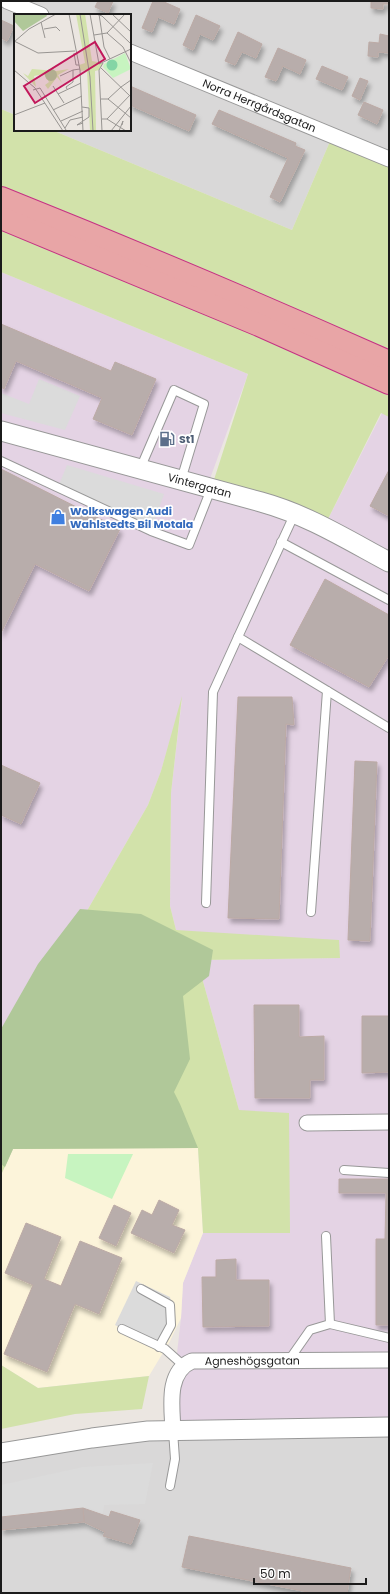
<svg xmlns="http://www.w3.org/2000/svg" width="390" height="1594" viewBox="0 0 390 1594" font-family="Poppins,sans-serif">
<defs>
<filter id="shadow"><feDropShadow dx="2.5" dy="4.5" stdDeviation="2" flood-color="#0004"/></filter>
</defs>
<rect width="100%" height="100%" fill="#ebe6e1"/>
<g fill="#d9d8d8">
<path d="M1,1H389V163L331,139L292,230L52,130H130V15H15V115L1,109Z"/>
<path d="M389,1421V1593H1V1450Z"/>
</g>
<path fill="#e4d3e4" d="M1,272L248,374L207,487L324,527L382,413L389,416V1424H169L181,1318L183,1283L203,1233H289L239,1110L197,960L340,958L176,930L170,906L171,793L182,699L161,771L148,805L84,916L1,1039Z"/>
<path fill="#fcf4da" d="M198,1148L203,1233L183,1283L181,1318L170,1341L149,1376L38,1388L1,1365V1175L13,1149Z"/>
<g fill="#d2e2aa">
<path d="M1,109L15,115V130H52L292,230L331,139L389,163V417L381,413L324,527L211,489L248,374L1,272Z"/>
<path d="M182,696L171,793L170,906L176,930L339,940L340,958L197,960L239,1110L289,1113L290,1233H203L198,1148L13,1149L1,1175V1039L84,916L148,805L161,771Z"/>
<path d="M1,1365L38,1388L149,1376L142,1409L75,1414L1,1429Z"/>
</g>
<path fill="#b0c899" d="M80,909L141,914L213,950L209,976L183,996L190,1059L174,1092L180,1104L198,1148L13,1149L5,1167L1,1164V1029L38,964Z"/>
<path fill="#c7f4c0" d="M68,1154H133L112,1199L65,1178Z"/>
<g fill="#dbdbdb">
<path d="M39,379L80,396L65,430L1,413V393L29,404Z"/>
<path d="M67,465L164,494L151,531L58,487Z"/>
<path d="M136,1281L170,1297L175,1323L159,1347L115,1325Z"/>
<path d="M153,1463L145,1504L104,1505L101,1532L80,1526L1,1533V1485L83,1467Z"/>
</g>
<g fill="#b8adab" stroke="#bcaaa5" filter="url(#shadow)">
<path d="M98,1H113L108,13L95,7Z"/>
<path d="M153,1H162L180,9L174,24L158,17L152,32L142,28Z"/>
<path d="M371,1H389V4H383V9L371,8Z"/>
<path d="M196,15L220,26L213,40L200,34L193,50L183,45Z"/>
<path d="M1,20L14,26L7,41L1,38Z"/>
<path d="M238,32L262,44L256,58L242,52L235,65L225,61Z"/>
<path d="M380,34L389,36V53L378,52V57L368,56L369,42L379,43Z"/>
<path d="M278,48L306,60L300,74L283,66L276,81L265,77Z"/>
<path d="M322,66L348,77L342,90L316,79Z"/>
<path d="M360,78L368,81L360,100L352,96Z"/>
<path d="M130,86L196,115L189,131L130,105Z"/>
<path d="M364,102L383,110L377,124L358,115Z"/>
<path d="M219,110L296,143L295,146L305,150L280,202L270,197L288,158L212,124Z"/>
<path d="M1,324L111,371L115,362L156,379L132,435L93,419L102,398L16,361L4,389L1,387Z"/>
<path d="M1,469L120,529L89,591L35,564L1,633Z"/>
<path d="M389,470V516L370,506Z"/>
<path d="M325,579L389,615V655L369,687L290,645Z"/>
<path d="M238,697H292L294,725L286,724L279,919L228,918Z"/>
<path d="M355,761L377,762L370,941L348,940Z"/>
<path d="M1,765L40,783L21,824L1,815Z"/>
<path d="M254,1005H299V1037L324,1036V1080H310V1098H255Z"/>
<path d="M362,1016H389V1072L362,1073Z"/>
<path d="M339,1179H389V1325H376V1239H385L386,1193H339Z"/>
<path d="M159,1200L179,1210L172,1225L185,1230L174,1253L131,1233L142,1210L152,1215Z"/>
<path d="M114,1205L131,1213L116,1246L99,1238Z"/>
<path d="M26,1223L61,1237L44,1279L61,1286L80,1241L122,1258L99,1314L75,1304L47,1372L4,1354L33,1285L5,1273Z"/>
<path d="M236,1259V1280H269V1326L203,1327L202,1277H216V1260Z"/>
<path d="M83,1508L109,1517L111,1511L140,1520L131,1544L103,1536L105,1532L84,1522Z"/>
<path d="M83,1508L84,1522L1,1530V1517Z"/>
<path d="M189,1536L351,1568L347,1593H313L182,1567Z"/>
</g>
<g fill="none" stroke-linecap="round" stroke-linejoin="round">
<defs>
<g id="service">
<path d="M1,461L151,531L189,545L211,489"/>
<path d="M140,469L174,390L204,404L181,480"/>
<path d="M295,513L238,637L389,728"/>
<path d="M281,542L389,600"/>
<path d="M206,903L213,692L238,637"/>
<path d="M311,912L327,691"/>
<path d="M344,1170L389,1173"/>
<path d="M326,1236L330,1324"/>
<path d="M141,1289L170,1305L171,1325L159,1347"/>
<path d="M122,1329L165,1349L184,1366"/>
<path d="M289,1360L310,1330L330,1324L389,1338"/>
<path d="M170,1486L175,1459L173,1431"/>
</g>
<g id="minor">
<path d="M7,1L41,15"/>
<path id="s1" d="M130,52L389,159"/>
<path d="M307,1123L389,1122"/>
<path id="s2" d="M173,1430C172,1407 166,1372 192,1361L389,1360"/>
</g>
<g id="tertiary">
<path id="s3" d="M1,431L261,502C308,515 346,539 389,562"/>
<path d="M1,1453L92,1438L148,1431L389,1427"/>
</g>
<g id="trunk">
<path d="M1,198C131,250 261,305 389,362"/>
<path d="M1,218L259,325L389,383"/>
</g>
</defs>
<use href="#service" stroke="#989898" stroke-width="10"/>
<use href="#minor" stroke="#989898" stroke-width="17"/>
<use href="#tertiary" stroke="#989898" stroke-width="21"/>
<use href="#trunk" stroke="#c53284" stroke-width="24"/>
<use href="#service" stroke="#fff" stroke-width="8"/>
<use href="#minor" stroke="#fff" stroke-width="15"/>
<use href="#tertiary" stroke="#fff" stroke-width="19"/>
<use href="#trunk" stroke="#e8a5a6" stroke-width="22"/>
</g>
<defs>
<symbol id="fuel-bare" viewBox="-9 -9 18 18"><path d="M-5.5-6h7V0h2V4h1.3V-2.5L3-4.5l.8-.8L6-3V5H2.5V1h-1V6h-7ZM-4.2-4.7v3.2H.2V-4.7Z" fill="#5c6f8a" stroke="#fff" stroke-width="2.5" paint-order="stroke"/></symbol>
<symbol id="shop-bare" viewBox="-9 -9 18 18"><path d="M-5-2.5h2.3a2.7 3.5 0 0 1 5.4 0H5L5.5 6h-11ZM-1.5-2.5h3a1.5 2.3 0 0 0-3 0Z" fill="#3f7fe0" stroke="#fff" stroke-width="2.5" paint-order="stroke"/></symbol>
</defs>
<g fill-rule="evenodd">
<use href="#fuel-bare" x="156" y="428" width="22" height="22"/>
<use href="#shop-bare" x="47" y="506" width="22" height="22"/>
</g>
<g text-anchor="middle" stroke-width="3.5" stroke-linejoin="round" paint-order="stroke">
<g font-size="11" fill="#1b1b1b" stroke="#fff">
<text dy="4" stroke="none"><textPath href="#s1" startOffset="140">Norra Herrgårdsgatan</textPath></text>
<text dy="4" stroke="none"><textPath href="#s3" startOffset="206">Vintergatan</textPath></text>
<text dy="4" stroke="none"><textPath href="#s2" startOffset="137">Agneshögsgatan</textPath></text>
</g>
<g font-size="11" font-weight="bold" fill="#4e5e75" stroke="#fff" text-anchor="start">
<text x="179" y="443">St1</text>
</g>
<g font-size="11" font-weight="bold" fill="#366cbe" stroke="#fff" text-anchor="start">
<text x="70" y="515">Wolkswagen Audi<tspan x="70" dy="13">Wahlstedts Bil Motala</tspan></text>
</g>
</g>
<g transform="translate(14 14)">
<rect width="117" height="117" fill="#ebe6e1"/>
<path d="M62,0H71L78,47L89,49L85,56L81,57L82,117H76L73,56L66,57L65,51L71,49ZM18,55L42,57L55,55L44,61L48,69L43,63L34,75L31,71L35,68L30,60L20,62L22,73L9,59L14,62Z" fill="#d2e2aa"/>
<path d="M0,0H32L33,2L9,17L0,7ZM31 61a6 6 0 1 1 12 0a6 6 0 1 1-12 0Z" fill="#b0c899"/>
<path d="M111,39L117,55L99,64L89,53L90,50Z" fill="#c7f4c0"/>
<path d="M92.5 51a5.5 5.5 0 1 1 11 0a5.5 5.5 0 1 1-11 0Z" fill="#84d5a5"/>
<path fill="none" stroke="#989592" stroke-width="1" d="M55,0L66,56L69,117M66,0L76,63L79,117M76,0L85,50L117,35M82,0L88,2L117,30M85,0L90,33L96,45M98,0L117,18M27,8L31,24M30,15L42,13L46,17M93,19L109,33L117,49M80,21L93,19L111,0M0,27L24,39L61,37M0,28L15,15L42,0M60,39L62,51H65M87,54L117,83M0,56L21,74L49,117M46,62L59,56M39,72L50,89M107,73L117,66M53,75L52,73L59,68V56L66,55M19,76L26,74L52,116M44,80L67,69M87,85H94L117,104M94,85L107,73M68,93L75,94V103L63,111L69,109M39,96L68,82M0,101L31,89M88,105H93L112,117M93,105L117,80M47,107L69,97M51,114L56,106L69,103M88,117L85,56L89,49M97,117L117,92M105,117L109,107L108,111"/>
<path fill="#c2185b" fill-opacity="0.15" stroke="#c2185b" stroke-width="2" d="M81,28L91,45L21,89L10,72Z"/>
<rect width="117" height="117" fill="none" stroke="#1b1b1b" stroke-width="2"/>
</g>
<rect width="390" height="1594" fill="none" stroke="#1b1b1b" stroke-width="4"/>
<path d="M254 1578v6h112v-6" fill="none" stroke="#1b1b1b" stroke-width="2"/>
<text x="260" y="1578" font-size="12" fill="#1b1b1b" stroke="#ffffff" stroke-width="3" paint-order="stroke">50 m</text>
</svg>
